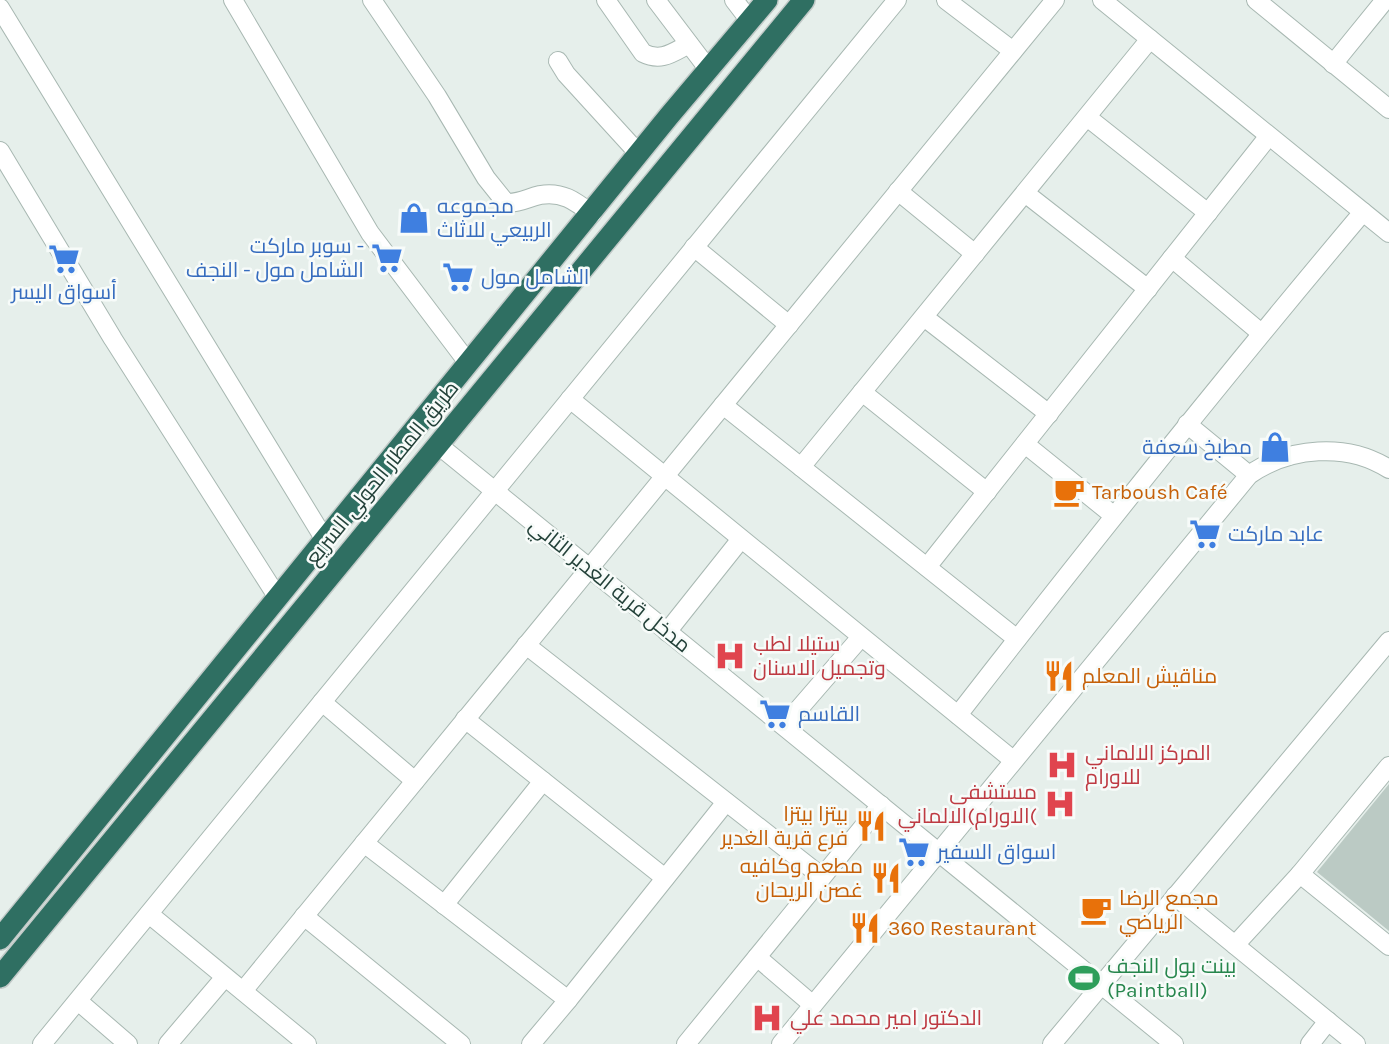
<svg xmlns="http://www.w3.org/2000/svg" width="1389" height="1044" viewBox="0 0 1389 1044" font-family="Karla,Cairo,sans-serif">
<rect width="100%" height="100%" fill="#e6efeb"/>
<path fill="#bbcac4" d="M1389,784V931L1317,872Z"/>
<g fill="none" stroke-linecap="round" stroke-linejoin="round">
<defs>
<g id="minor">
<path d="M233,0L370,233L469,364"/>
<path d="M372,0L437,96L486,178L506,203C521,203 527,198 540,195C562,191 575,201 592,214"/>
<path d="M606,0L643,53C661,62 672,53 689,44"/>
<path d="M656,0L709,70"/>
<path d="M734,0L750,21"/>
<path d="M946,0L1013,51"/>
<path d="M1102,0L1389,233"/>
<path d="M1256,0L1389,109"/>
<path d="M0,8L325,540"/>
<path d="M558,61L566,74L639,154"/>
<path d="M1333,64L1385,0"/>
<path d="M1087,117L1208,213"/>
<path d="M0,151L113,339L278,598"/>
<path d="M898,191L975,254"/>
<path d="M1025,193L1148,289"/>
<path d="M694,247L789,325"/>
<path d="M1172,258L1261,333"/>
<path d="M924,317L1049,414"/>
<path d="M862,392L987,492"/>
<path d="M570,399L1013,760"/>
<path d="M723,405L1017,639"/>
<path d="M1187,424L1249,475"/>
<path d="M437,444L1174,1044"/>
<path d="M1025,444L1113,515"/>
<path d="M801,467L1150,39"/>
<path d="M927,567L1268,137"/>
<path d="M667,632L741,539"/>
<path d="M526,645L821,876"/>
<path d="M322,702L415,781"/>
<path d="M958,715C1090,545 1224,377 1363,212"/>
<path d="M465,719L665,878"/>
<path d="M784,726L861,637"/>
<path d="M364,843L568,1000"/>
<path d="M1300,874L1389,946"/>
<path d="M1175,896L1356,1044"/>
<path d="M444,905L543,781"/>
<path d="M149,914L307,1044"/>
<path d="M304,916L461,1044"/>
<path d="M1235,945L1300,874L1389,766"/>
<path d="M757,957L813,1005"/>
<path d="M243,991L1055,0"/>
<path d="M78,1001L128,1044"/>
<path d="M42,1044L897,0"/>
<path d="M168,1044L225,977"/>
<path d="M531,1044L568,1000L726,802"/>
<path d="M686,1044L881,805"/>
<path d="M781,1044L1249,475C1289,447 1347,442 1389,469"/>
<path d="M1052,1044L1389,641"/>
<path d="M1310,1044L1328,1021"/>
</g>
<g id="highway">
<path d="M0,939L669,116L767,0"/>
<path d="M0,977L804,0"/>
</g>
</defs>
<use href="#minor" stroke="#a8b8b2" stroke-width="20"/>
<use href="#highway" stroke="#c2cac8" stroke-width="24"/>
<use href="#minor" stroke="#fff" stroke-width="18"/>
<use href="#highway" stroke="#2f6f62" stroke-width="21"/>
</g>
<defs>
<symbol id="shop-bare" viewBox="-9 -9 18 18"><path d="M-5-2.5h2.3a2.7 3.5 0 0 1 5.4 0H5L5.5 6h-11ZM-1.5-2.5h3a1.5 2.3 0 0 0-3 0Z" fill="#3f7fe0" stroke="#f7fbf9" stroke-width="2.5" paint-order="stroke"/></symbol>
<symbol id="supermarket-bare" viewBox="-9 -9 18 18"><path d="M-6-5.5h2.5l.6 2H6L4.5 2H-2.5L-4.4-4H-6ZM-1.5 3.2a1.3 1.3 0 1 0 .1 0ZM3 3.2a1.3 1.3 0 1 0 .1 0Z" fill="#3f7fe0" stroke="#f7fbf9" stroke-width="2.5" paint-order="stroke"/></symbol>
<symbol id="cafe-bare" viewBox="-9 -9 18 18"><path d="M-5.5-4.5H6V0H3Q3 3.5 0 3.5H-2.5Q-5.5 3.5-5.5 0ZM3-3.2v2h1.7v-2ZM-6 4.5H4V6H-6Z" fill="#e8710a" stroke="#f7fbf9" stroke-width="2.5" paint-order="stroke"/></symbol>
<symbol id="hospital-bare" viewBox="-9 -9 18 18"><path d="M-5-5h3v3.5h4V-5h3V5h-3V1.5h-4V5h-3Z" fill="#e0444e" stroke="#f7fbf9" stroke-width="2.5" paint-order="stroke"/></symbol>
<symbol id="restaurant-bare" viewBox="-9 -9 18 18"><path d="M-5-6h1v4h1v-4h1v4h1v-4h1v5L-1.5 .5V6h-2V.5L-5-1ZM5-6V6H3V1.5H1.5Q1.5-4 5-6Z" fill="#e8710a" stroke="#f7fbf9" stroke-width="2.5" paint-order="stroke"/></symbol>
<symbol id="stadium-bare" viewBox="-9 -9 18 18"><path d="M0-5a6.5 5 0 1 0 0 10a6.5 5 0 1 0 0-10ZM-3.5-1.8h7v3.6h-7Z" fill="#2e9e5b" stroke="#f7fbf9" stroke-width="2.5" paint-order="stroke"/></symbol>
</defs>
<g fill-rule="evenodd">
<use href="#shop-bare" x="392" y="196" width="44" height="44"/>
<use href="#supermarket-bare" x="365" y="236" width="44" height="44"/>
<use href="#supermarket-bare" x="42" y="237" width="44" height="44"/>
<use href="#supermarket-bare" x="436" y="255" width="44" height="44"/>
<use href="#shop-bare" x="1253" y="425" width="44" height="44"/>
<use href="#cafe-bare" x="1047" y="470" width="44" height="44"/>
<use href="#supermarket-bare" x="1183" y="512" width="44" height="44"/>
<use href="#hospital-bare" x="708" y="634" width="44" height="44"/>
<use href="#restaurant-bare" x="1037" y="654" width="44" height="44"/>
<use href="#supermarket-bare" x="753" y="692" width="44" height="44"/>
<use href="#hospital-bare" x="1040" y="743" width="44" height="44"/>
<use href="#hospital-bare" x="1038" y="782" width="44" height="44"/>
<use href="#restaurant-bare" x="849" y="804" width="44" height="44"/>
<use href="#supermarket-bare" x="892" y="830" width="44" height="44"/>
<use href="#restaurant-bare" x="864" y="856" width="44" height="44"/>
<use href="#cafe-bare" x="1074" y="888" width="44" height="44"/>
<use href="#restaurant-bare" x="843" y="906" width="44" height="44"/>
<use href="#stadium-bare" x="1062" y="956" width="44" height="44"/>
<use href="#hospital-bare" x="745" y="996" width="44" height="44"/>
</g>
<g text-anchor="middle" stroke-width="5" stroke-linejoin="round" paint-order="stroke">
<g font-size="21" fill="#366cbe" stroke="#f7fbf9" text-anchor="start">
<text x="437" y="213">مجموعه<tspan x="437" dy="24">الربيعي للاثاث</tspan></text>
<text x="364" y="253" text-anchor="end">سوبر ماركت -<tspan x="364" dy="24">الشامل مول - النجف</tspan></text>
<text x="481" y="284">الشامل مول</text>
<text x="64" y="299" text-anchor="middle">أسواق اليسر</text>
<text x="1252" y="454" text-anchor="end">مطبخ سعفة</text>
<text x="1228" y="541">عابد ماركت</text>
<text x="798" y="721">القاسم</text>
<text x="937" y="859">اسواق السفير</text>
</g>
<g font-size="21" fill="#24423a" stroke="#f7fbf9">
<text transform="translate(382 473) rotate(-51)" y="7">طريق المطار الحولي السريع</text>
<text transform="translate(610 585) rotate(39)" y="7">مدخل قرية الغدير الثاني</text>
</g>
<g font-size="21" fill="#c56008" stroke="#f7fbf9" text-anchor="start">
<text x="1092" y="499">Tarboush Café</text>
<text x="1082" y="683">مناقيش المعلم</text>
<text x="848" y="821" text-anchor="end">بيتزا بيتزا<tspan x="848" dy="24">فرع قرية الغدير</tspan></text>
<text x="863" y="873" text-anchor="end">مطعم وكافيه<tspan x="863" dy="24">غصن الريحان</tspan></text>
<text x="1119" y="905">مجمع الرضا<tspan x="1119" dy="24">الرياضي</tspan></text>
<text x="888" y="935">360 Restaurant</text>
</g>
<g font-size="21" fill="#be3a42" stroke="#f7fbf9" text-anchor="start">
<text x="753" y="651">ستيلا لطب<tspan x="753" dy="24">وتجميل الاسنان</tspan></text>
<text x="1085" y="760">المركز الالماني<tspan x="1085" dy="24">للاورام</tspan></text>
<text x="1037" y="799" text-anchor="end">مستشفى<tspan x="1037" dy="24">الاورام)الالماني(</tspan></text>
<text x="790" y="1025">الدكتور امير محمد علي</text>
</g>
<g font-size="21" fill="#27864d" stroke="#f7fbf9" text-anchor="start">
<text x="1107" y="973">بينت بول النجف<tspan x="1107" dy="24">(Paintball)</tspan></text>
</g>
</g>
</svg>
